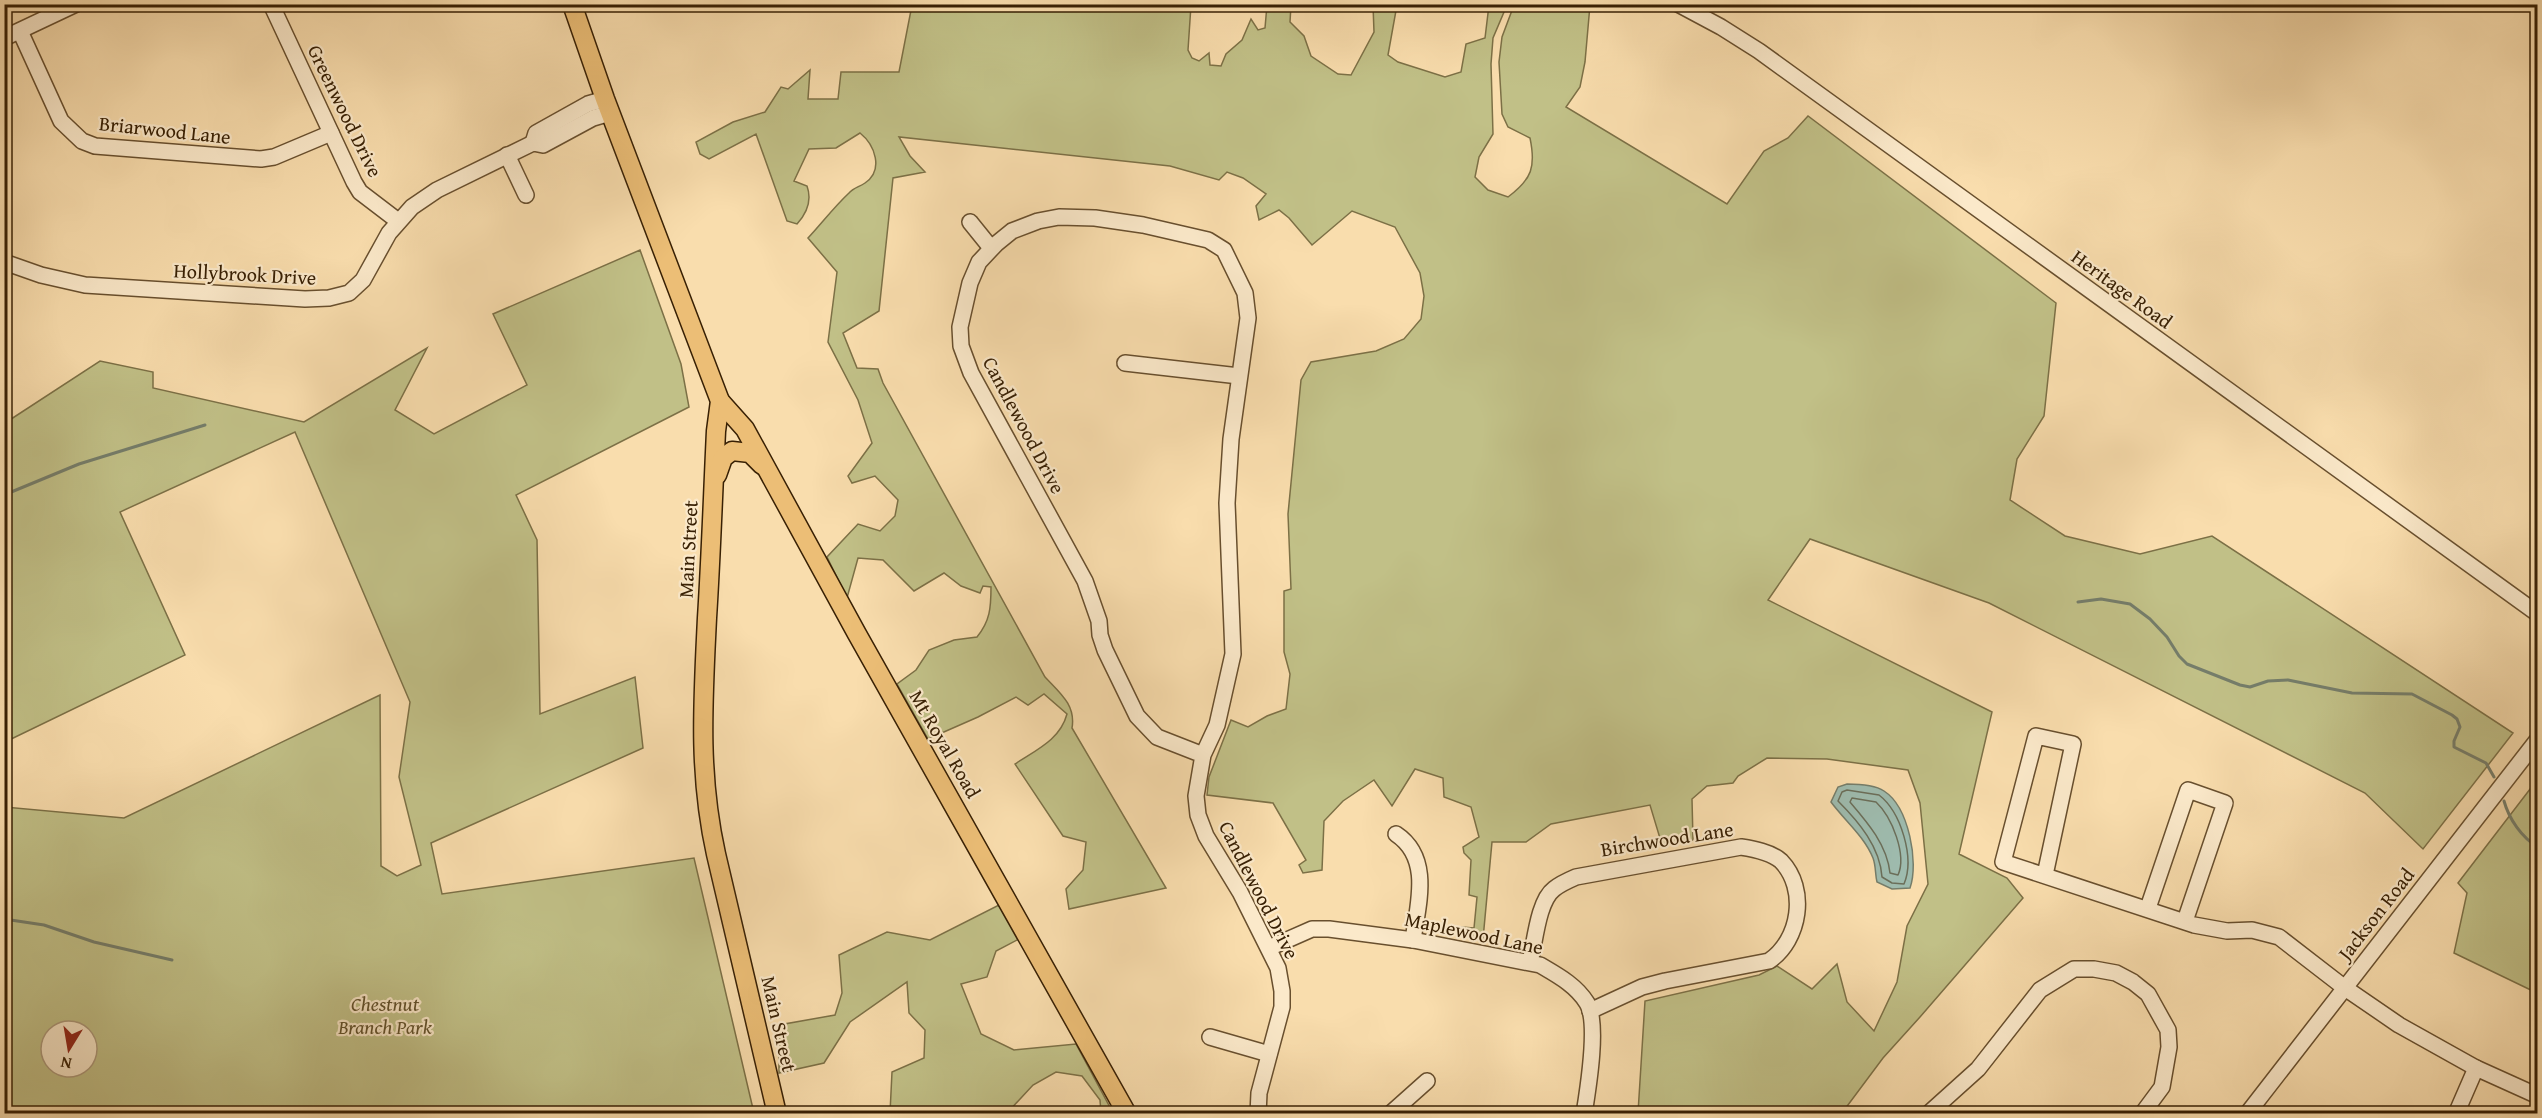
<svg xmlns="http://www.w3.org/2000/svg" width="2542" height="1118" viewBox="0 0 2542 1118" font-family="'Gentium Book Plus',serif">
<rect width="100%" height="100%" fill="#f9ddad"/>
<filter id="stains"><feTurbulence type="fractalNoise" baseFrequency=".00333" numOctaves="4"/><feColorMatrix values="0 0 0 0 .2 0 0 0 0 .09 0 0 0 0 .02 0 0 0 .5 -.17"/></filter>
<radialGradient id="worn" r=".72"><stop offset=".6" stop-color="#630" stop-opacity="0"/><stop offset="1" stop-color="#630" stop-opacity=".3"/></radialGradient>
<g fill="#c1c087" stroke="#7c7046" stroke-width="1.5" fill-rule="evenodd">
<path d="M912,5H1191L1188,50L1192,58L1199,61L1209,53L1210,65L1221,66L1226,54L1242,40L1251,19L1258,30L1265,28L1267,5H1291L1290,22L1304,36L1311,56L1338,74L1351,75L1374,32L1373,5H1397L1388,55L1398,62L1445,77L1461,72L1466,44L1485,38L1489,5H1507L1493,38L1491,64L1493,134L1479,157L1475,177L1488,190L1508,197C1532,179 1536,167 1530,138L1508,127L1502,114L1499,62L1502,37L1514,5H1590L1585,62L1580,87L1566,107L1727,204L1764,151L1788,138L1808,116L2056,303L2044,416L2017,459L2010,500L2065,536L2140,554L2212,536L2513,733L2423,849L2365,793L1989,603L1810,539L1768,600L1992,712L1959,854L2007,878L2023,898L1920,1017L1883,1058L1842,1113H1638L1645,1001L1759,975L1777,966L1812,989L1837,964L1847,1002L1874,1031L1897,982L1907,926L1928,884L1920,803L1908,770L1827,759L1767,758L1738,776L1733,783L1707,786L1692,799L1693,840L1662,845L1650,805L1551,824L1526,842H1492L1483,939L1460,935L1462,927L1474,928L1477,897L1469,895L1471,860L1464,853L1463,847L1479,837L1471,807L1444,797L1443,778L1415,769L1392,806L1374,780L1343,801L1324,821L1322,870L1303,873L1299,865L1306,860L1273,803L1207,795L1209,777L1231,720L1248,727L1267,716L1286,709L1290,674L1284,652V591L1291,589L1288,514L1301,380L1311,362L1376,351L1404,339L1421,319L1424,296L1420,273L1395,227L1352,211L1312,245L1289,218L1279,210L1259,220L1256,206L1266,194L1243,178L1227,172L1219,180L1170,166L899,137L910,156L925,172L893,178L879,311L843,333L857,368L878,369L883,383L1045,677C1060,693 1076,705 1072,728L1166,888L1069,909L1066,889L1083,870L1086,842L1063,836L1015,764C1036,750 1060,740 1067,714L1044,694L1028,705L1016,697L978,717L928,739L897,684L916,670L929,650L954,640L977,637C990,621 991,608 991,587L983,586L980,593L961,586L944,573L914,591L883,560L858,558L847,598L827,557L858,524L880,531L895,516L898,500L875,476L852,483L848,476L872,443L858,400L828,342L837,272L808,238C822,223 834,207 849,193C853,188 859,187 865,183C884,170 875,145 860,133L836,148L809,149L794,181L807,186C812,200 807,213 797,224L787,221L756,134L709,159L700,154L696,142L733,122L765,112L781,87L788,89L810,70L808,99H838L841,72H899Z"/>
<path d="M640,250L681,364L689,407L516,495L537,540L540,714L635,677L643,748L431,843L442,894L694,858L754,1113H5V807L124,818L380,695L381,866L397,876L421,865L399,777L410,702L295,432L120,512L185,655L5,742V423L100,361L153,372V388L304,422L427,348L395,410L434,434L527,385L493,314ZM51,1031H87V1067H51Z"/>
<path d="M2537,780V993L2454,953L2467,893L2458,883Z"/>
<path d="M999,905L1019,939L996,951L987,977L961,984L981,1034L1014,1050L1076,1044L1113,1113H1101L1100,1100L1082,1076L1056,1072L1033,1085L1007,1113H890L892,1072L924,1058L925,1030L909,1013L907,982L850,1022L824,1063L779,1073V1025L835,1015L842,993L839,955L887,932L930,940Z"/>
</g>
<path fill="#9ebbae" stroke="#757d6a" stroke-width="1.5" d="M1847,784C1857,784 1875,785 1884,791C1909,807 1919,863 1910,888L1892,889L1877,882C1875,874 1876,866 1873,858C1864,836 1845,821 1831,802L1838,787Z"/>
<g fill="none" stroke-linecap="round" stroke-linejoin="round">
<g stroke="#6b6e59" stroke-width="1.5">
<path d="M1847,790L1879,795C1901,812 1915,858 1904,884L1892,883L1882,877C1880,847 1859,822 1838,801L1842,792Z"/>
<path d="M1852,798L1876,802C1892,817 1907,855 1898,875L1890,873C1887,845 1868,823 1850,802Z"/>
</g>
<g stroke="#757d6a" stroke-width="3">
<path d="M4,495L79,464L205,425"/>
<path d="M2078,602L2101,599L2130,604L2150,619L2167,637L2179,656L2187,664L2240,685L2250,687L2268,681L2288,680L2352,693L2412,694L2452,715L2457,719L2460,727L2454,741V747L2486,763L2494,777"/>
<path d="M2504,801C2509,819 2522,838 2538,847"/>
<path d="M4,919L44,925L94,942L172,960"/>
</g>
<defs>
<g id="minor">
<path d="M271,4L354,182L360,192L398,221"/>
<path d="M1678,4L1721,27L1759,51L2538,614"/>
<path d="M20,31L61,121L82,141L95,146L261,159L274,157L331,133"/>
<path d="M4,38L76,4"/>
<path d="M533,143L536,133L588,104L605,99"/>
<path d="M507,155L526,195"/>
<path d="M970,222L991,248"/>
<path d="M4,262L41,275L85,285L305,299L329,298L349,293L363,280L389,233L412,207L437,190L533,143L543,145L593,118L610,113"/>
<path d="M1125,363L1239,376"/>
<path d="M1203,755L1157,737L1137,716L1105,650L1100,635L1099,621L1085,581L971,373L961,346L960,327L970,283L979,262L996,244L1012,231L1038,221L1059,217L1095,218L1143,225L1208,240L1224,250L1245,293L1248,318L1231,439L1227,503L1233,654L1217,725L1203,755L1196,796L1198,815L1206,836L1240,892L1278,968L1282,991V1007L1259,1093L1258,1114"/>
<path d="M1396,834C1432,858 1418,904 1413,940"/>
<path d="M2045,875L2073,744L2036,736L2003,862L2194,925L2227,931L2252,930L2279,937L2345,988L2399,1025L2476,1068L2538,1096"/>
<path d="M2148,908L2188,790L2225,803L2185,921"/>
<path d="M1269,948L1312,929H1329L1413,940L1540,965C1557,975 1576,985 1587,1003C1599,1023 1588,1089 1584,1114"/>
<path d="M1530,962C1535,942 1538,901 1554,889C1560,884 1569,880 1576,877L1741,847C1754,849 1771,852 1781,861C1808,889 1800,940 1769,961L1665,981L1642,987L1590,1011"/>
<path d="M1210,1037L1269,1054"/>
<path d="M1390,1114L1427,1081"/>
<path d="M1928,1114L1978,1069L2040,990L2074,969H2094L2116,973L2133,982L2148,994L2168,1030L2169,1047L2162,1087L2142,1114"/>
<path d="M2247,1114L2538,739"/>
<path d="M2456,1114L2476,1068"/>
</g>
<g id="major">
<path d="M572,4L605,99L720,401L716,431C713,493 711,556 707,618C703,701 698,773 716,854L777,1114"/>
<path d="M720,401L745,429L857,634L1127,1114"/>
<path d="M717,475L723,458L732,451L750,453L762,465"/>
</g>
</defs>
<use href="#minor" stroke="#684f2e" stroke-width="18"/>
<use href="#major" stroke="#382004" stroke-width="21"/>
<use href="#minor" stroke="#fbe9ca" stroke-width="15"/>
<use href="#major" stroke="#ecbe76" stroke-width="18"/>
</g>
<g text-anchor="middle" stroke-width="4.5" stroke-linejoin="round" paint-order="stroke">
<g font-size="20" fill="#382004" stroke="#fbe9ca">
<text transform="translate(345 111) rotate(64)" y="7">Greenwood Drive</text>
<text transform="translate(165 130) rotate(6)" y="7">Briarwood Lane</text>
<text transform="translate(245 274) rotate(3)" y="7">Hollybrook Drive</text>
<text transform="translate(2122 289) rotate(36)" y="7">Heritage Road</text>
<text transform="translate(1024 425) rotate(62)" y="7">Candlewood Drive</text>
<text transform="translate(688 549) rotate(-87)" y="7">Main Street</text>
<text transform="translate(945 744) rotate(60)" y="7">Mt Royal Road</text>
<text transform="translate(1667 839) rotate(-9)" y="7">Birchwood Lane</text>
<text transform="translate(1259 890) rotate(63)" y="7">Candlewood Drive</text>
<text transform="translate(2376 914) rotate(-52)" y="7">Jackson Road</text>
<text transform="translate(1474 933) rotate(12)" y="7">Maplewood Lane</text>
<text transform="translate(779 1024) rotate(77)" y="7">Main Street</text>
</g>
<g font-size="20" font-style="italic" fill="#61502b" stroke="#fbe9ca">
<text x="385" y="1011">Chestnut<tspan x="385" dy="23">Branch Park</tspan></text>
</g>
</g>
<rect width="2542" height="1118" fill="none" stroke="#f9ddad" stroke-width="24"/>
<rect x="6" y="6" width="2530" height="1106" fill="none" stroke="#382004" stroke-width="3"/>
<rect x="12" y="12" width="2518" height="1094" fill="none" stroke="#382004" stroke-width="1.5"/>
<g transform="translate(69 1049) rotate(191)"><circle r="28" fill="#fbe9ca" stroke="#ad997b" stroke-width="1.5"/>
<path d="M0-4.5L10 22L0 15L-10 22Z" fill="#8f2418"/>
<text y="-9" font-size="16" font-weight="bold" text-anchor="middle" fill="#382004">N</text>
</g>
<rect width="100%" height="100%" filter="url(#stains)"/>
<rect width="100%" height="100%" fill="url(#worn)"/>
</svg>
